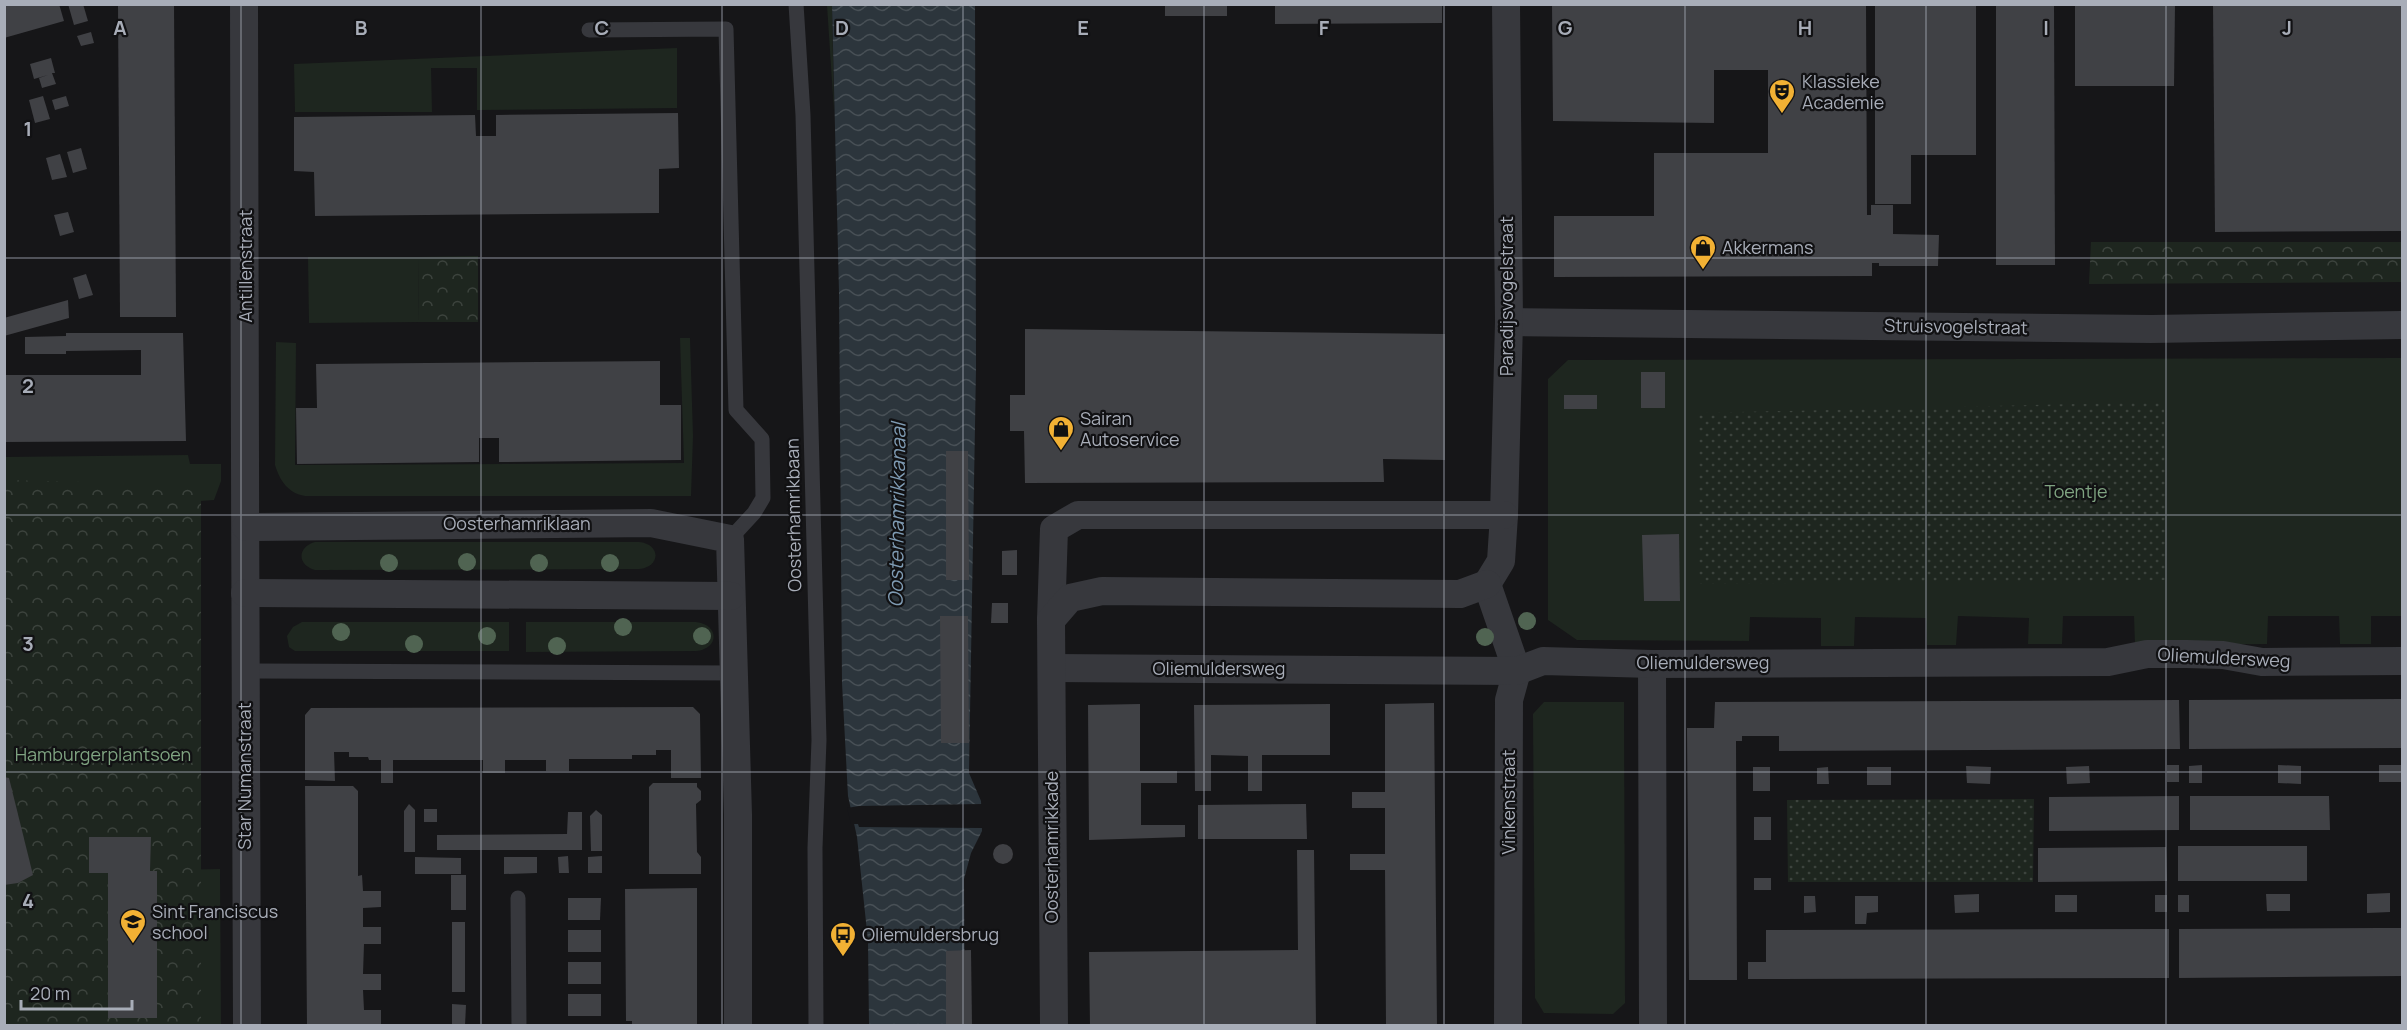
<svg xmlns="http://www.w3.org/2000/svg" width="2407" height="1030" viewBox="0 0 2407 1030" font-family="Manrope,sans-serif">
<defs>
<pattern id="forest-crowns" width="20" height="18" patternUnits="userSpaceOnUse" patternTransform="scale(1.5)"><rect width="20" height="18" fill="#1e261f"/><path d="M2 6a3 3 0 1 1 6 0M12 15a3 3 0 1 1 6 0" fill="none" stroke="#3c433d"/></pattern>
<pattern id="garden-dots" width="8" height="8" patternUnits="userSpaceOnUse" patternTransform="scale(1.5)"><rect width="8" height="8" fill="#1e261f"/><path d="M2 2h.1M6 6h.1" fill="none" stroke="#3c433d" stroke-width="1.8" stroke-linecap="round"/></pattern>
<pattern id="water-waves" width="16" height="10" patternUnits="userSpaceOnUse" patternTransform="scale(1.5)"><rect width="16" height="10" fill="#2c353c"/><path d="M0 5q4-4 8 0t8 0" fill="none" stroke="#485056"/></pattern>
</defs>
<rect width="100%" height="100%" fill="#161618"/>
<g fill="#1e261f">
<path d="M827,5H832L834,112Z"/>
<path d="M677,48V108L477,110V68H431L432,112H295L294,64Z"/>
<path d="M308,257H418L419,322L309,323Z"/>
<path d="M680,338H690L693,436L691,496H305C288,493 280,481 275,465L276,342L296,343L295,465L684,463Z"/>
<path d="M2402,358V616H2371V644H2340L2339,616H2268L2267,644L2135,645L2134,616H2063L2062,644H2028L2029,618L1958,616L1956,645H1927L1926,618L1855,617L1854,646H1821V618L1750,617L1749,641L1577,640L1548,620V379L1568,360Z"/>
<path d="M188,455L190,464H221V481L214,500L106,508L5,524V457Z"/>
<path d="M315,542H639C661,544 661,567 639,569L315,570C297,565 297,547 315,542Z"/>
<path d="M302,622H509V651H295L289,647L287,636L293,627Z"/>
<path d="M526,622H696C720,625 719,649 696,651L526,652Z"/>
<path d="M1544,702H1624L1625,1003L1613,1014L1544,1013L1535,998L1533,714Z"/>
<path d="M220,869L221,1025H178L176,870Z"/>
</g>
<g fill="url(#forest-crowns)">
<path d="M2091,242H2402V282L2089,284Z"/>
<path d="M478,256V322H419L418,257Z"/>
<path d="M5,480L201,485V1025L5,1026Z"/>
</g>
<g fill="url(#garden-dots)">
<path d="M2164,402L2166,580L1698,584L1699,413Z"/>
<path d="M2034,799L2033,882H1788L1787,800Z"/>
</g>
<path fill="url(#water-waves)" d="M832,5H975L976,368L969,773L981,801L982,831L971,853L964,879L965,1025H869L868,941L857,837L848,796L842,683L839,292Z"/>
<path fill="#161618" d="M982,804V828L859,827L858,824H851L847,808L859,806Z"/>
<g fill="#404145">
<path d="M4,4H59L64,21L4,38Z"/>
<path d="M68,4H83L88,21L74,25Z"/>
<path d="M118,4H174L176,317H120Z"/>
<rect x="1165" y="4" width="62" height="12"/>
<path d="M1275,4H1442V23L1275,24Z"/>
<path d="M1552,4H1866L1867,215H1871V205H1893V234L1939,235L1938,266H1879V263H1872V276L1554,277V216H1654V153H1768V70H1714V123L1553,121Z"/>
<path d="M1875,4H1976V155H1911V204H1875Z"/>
<path d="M1996,4H2054L2055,265H1996Z"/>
<path d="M2075,4H2175L2174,86H2075Z"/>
<path d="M2213,4H2402V231L2215,232Z"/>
<path d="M91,32L94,43L81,46L77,36Z"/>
<path d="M51,58L55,73H52L56,84L42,88L39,78L48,75L34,79L30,64Z"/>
<path d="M43,96L50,119L35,123L29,100Z"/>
<path d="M66,96L69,106L55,110L52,100Z"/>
<path d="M678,113L679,168L659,169V213L315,216L314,172L294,171V117L475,115L476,136H496V115Z"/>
<path d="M81,148L87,169L73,173L67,152Z"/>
<path d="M60,154L67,177L52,180L46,158Z"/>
<path d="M68,212L74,232L60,236L54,215Z"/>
<path d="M86,274L93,295L79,299L73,278Z"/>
<path d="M68,300L69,318L4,336V318Z"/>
<path d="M1025,329L1445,334V460L1383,459L1384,482L1025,483L1024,431H1010V395H1025Z"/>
<path d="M66,333H183L186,441L4,442V375H141V350L66,351V354H25V337L66,336Z"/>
<path d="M660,361V405H681V460L499,462V438H479V462L297,464L296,408H317L316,364Z"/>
<rect x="1641" y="372" width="24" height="36"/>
<rect x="1564" y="395" width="33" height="14"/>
<path d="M946,451H968L969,580H946Z"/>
<path d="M1679,534L1680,601H1644L1642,535Z"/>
<path d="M1017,550V575H1002V551Z"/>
<path d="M992,603H1008V623H991Z"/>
<path d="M940,616H968L969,743H941Z"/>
<path d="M2402,699V748L2189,749V700Z"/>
<path d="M2179,700L2180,749L1779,751V736H1742V741H1736L1737,980H1689L1687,728H1714L1715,702Z"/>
<path d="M1434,703L1437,1026H1386L1385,870H1350V854H1385V808H1352V792H1385V704Z"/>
<path d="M1140,704V771H1177V783H1141V825H1185V837L1089,840L1088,705Z"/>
<path d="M1330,704V755H1262V791H1248V756L1211,755V791H1195L1194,705Z"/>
<path d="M693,707L700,714L701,778H671V750H656V755H632V759H569V771H546V760H505V773H483V760H393V783H381V760H369L368,757H349V752H334L335,781L305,780V715L311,708Z"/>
<rect x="2167" y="765" width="12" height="17"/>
<path d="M2202,765V783H2189V766Z"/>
<path d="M2278,765L2301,766V784L2278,783Z"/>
<rect x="2379" y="765" width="23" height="17"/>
<path d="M1966,766L1991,767L1990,784L1967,783Z"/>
<path d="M2089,766L2090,783L2067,784L2066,767Z"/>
<rect x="1753" y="767" width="17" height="24"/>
<path d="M1828,767L1829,784H1817V768Z"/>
<rect x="1867" y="767" width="24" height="18"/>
<path d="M4,777L9,778L33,875L18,883L4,885Z"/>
<path d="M653,783H697V787L701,791V800L696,804L697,852L701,857V874H649V787Z"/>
<path d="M305,786H353L358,791V876L362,875L363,891H381V907L363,908V927H381V944H364L363,974H381V990H363L364,1010H381V1026H307Z"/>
<path d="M2179,796V830L2049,831V797Z"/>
<path d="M2190,796H2329L2330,830H2190Z"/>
<path d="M409,804L415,810V852H404V811Z"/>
<path d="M1306,804L1307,839H1198V805Z"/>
<rect x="424" y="809" width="13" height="13"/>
<path d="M596,810L602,815V851H591L590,816Z"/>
<path d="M568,812H582V850H437V835L567,834Z"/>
<rect x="1754" y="817" width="17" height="23"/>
<path d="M89,837H151L150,871H157V1018H108V873H89Z"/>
<circle cx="1003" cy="854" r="10"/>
<rect x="2178" y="846" width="129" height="35"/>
<path d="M2166,847L2167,881L2038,882V848Z"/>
<path d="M1297,850H1314L1316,1026H1090L1089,952L1298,950Z"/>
<path d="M568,856L569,873H559L558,857Z"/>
<path d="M602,856V873H588V857Z"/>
<path d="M415,857L461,858V874H415Z"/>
<path d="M504,857H537V873L504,874Z"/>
<rect x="451" y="875" width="15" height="35"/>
<rect x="1754" y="878" width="17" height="12"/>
<path d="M697,888V1026H632V1021H626L625,889Z"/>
<path d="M2390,893V912L2367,913V894Z"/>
<path d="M1979,894V912L1955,913L1954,895Z"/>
<path d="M2266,894H2290V911H2267Z"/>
<rect x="2055" y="895" width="22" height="17"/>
<rect x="2155" y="895" width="12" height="17"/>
<rect x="2178" y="895" width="11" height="17"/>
<path d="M1804,896H1815L1816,912L1804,913Z"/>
<path d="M1855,896H1878V912L1867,913L1866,924H1855Z"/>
<path d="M568,898H601L600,920H568Z"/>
<rect x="452" y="922" width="13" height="70"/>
<path d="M2380,928H2402V976L2179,978V929Z"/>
<path d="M2169,929V978L1748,979V962H1766V930Z"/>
<rect x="568" y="930" width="33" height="22"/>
<path d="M971,950L972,1026H946V951Z"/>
<rect x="568" y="962" width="33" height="22"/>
<rect x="568" y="994" width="33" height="22"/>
<path d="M452,1004L466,1005L465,1026H452Z"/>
</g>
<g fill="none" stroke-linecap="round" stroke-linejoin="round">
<g stroke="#37383d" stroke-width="15">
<path d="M796,4L803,115L819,740L815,848L816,1026"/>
<path d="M589,30L726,29L736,410L762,439L763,498L754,513L730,539"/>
<path d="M244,671L734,673"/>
<path d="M518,898L519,1026"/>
</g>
<g stroke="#37383d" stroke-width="28">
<path d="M244,4C246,345 244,685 247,1026"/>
<path d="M1509,322L2151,329L2402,325"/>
<path d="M246,527L651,523L730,539L738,815V1026"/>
<path d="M1487,584L1501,561L1504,515L1509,322L1506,4"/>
<path d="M1487,584L1517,671L1509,700L1508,1026"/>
<path d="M245,593L731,596"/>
<path d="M1051,620L1054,529L1078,515H1504"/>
<path d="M1652,664L1653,1026"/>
<path d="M1052,668L1517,671L1543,661L1652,664L2108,662L2147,654H2186L2223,655L2262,662L2402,661"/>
<path d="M1054,1026L1051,620L1070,598L1102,591L1460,594L1487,584"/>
</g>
</g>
<g fill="#506452">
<circle cx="467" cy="562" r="9"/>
<circle cx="389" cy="563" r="9"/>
<circle cx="539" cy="563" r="9"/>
<circle cx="610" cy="563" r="9"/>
<circle cx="1527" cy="621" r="9"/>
<circle cx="623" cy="627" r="9"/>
<circle cx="341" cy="632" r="9"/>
<circle cx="487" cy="636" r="9"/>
<circle cx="702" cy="636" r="9"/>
<circle cx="1485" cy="637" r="9"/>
<circle cx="414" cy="644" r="9"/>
<circle cx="557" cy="646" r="9"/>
</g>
<path fill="none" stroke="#a8adb8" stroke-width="1.5" stroke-opacity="0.55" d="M241,4V1026M481,4V1026M722,4V1026M963,4V1026M1204,4V1026M1444,4V1026M1685,4V1026M1926,4V1026M2166,4V1026M4,258H2402M4,515H2402M4,772H2402"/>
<defs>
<symbol id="theatre-pin" viewBox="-11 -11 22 30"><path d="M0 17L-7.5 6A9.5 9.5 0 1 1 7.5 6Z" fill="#f2b134" stroke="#111113"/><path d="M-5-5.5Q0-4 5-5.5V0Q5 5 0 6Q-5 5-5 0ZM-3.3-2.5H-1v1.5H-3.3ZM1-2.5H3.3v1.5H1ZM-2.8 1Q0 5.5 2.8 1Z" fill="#111"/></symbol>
<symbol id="shop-pin" viewBox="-11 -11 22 30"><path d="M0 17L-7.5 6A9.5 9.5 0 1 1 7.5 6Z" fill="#f2b134" stroke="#111113"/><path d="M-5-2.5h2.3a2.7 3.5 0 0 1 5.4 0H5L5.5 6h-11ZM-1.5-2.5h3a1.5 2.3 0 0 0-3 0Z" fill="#111"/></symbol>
<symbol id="school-pin" viewBox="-11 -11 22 30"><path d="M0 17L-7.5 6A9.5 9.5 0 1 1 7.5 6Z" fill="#f2b134" stroke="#111113"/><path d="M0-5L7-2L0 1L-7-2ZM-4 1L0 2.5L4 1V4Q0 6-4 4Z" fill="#111"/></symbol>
<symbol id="bus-pin" viewBox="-11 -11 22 30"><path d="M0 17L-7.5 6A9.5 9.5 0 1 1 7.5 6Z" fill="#f2b134" stroke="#111113"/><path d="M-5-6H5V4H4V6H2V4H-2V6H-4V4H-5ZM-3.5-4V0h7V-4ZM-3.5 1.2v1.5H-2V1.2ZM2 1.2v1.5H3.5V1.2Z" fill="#111"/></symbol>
</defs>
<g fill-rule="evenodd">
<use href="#theatre-pin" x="1767" y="77" width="30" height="40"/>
<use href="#shop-pin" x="1688" y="233" width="30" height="40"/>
<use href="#shop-pin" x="1046" y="414" width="30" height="40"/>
<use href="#school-pin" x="118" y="907" width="30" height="40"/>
<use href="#bus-pin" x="828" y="920" width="30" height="40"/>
</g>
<g text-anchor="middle" stroke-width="4.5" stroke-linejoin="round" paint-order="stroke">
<g font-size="18" fill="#a8adb8" stroke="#111113" text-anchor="start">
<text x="1802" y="88">Klassieke<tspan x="1802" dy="21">Academie</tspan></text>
<text x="1722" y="254">Akkermans</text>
<text x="1080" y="425">Sairan<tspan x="1080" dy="21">Autoservice</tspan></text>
<text x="152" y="918">Sint Franciscus<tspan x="152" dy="21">school</tspan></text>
<text x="862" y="941">Oliemuldersbrug</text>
</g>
<g font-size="18" fill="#a8adb8" stroke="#111113">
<text transform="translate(246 266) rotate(-90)" y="6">Antillenstraat</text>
<text transform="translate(1507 296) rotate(-90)" y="6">Paradijsvogelstraat</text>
<text transform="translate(1956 327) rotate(1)" y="6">Struisvogelstraat</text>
<text transform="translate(794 515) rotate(-91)" y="6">Oosterhamrikbaan</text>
<text x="517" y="530">Oosterhamriklaan</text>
<text transform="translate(2224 658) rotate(3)" y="6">Oliemuldersweg</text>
<text x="1703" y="669">Oliemuldersweg</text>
<text x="1219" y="675">Oliemuldersweg</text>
<text transform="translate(245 776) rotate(-90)" y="6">Star Numanstraat</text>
<text transform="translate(1509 802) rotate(-90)" y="6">Vinkenstraat</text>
<text transform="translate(1052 847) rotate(-90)" y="6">Oosterhamrikkade</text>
</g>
<g font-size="18" fill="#7fa381" stroke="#111113">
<text x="2076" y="498">Toentje</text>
<text x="103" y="761">Hamburgerplantsoen</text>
</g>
<g font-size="20" font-style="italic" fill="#7f9bb3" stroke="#111113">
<text transform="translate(897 515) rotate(-89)" y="7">Oosterhamrikkanaal</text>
</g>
</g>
<g font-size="20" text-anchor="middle" font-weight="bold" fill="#a8adb8" stroke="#111113" stroke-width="4.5" stroke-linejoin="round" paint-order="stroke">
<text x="120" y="35">A</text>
<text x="361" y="35">B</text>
<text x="602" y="35">C</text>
<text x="842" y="35">D</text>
<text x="1083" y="35">E</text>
<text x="1324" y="35">F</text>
<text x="1565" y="35">G</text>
<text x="1805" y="35">H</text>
<text x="2046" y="35">I</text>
<text x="2287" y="35">J</text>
<text x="28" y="136">1</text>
<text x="28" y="393">2</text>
<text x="28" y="651">3</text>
<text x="28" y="908">4</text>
</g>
<rect width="2407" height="1030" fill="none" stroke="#a8adb8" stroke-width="12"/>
<path d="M21 1000v9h111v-9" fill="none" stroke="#a8adb8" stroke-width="3"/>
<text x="30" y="1000" font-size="18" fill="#a8adb8" stroke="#111113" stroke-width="4.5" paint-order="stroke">20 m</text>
</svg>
